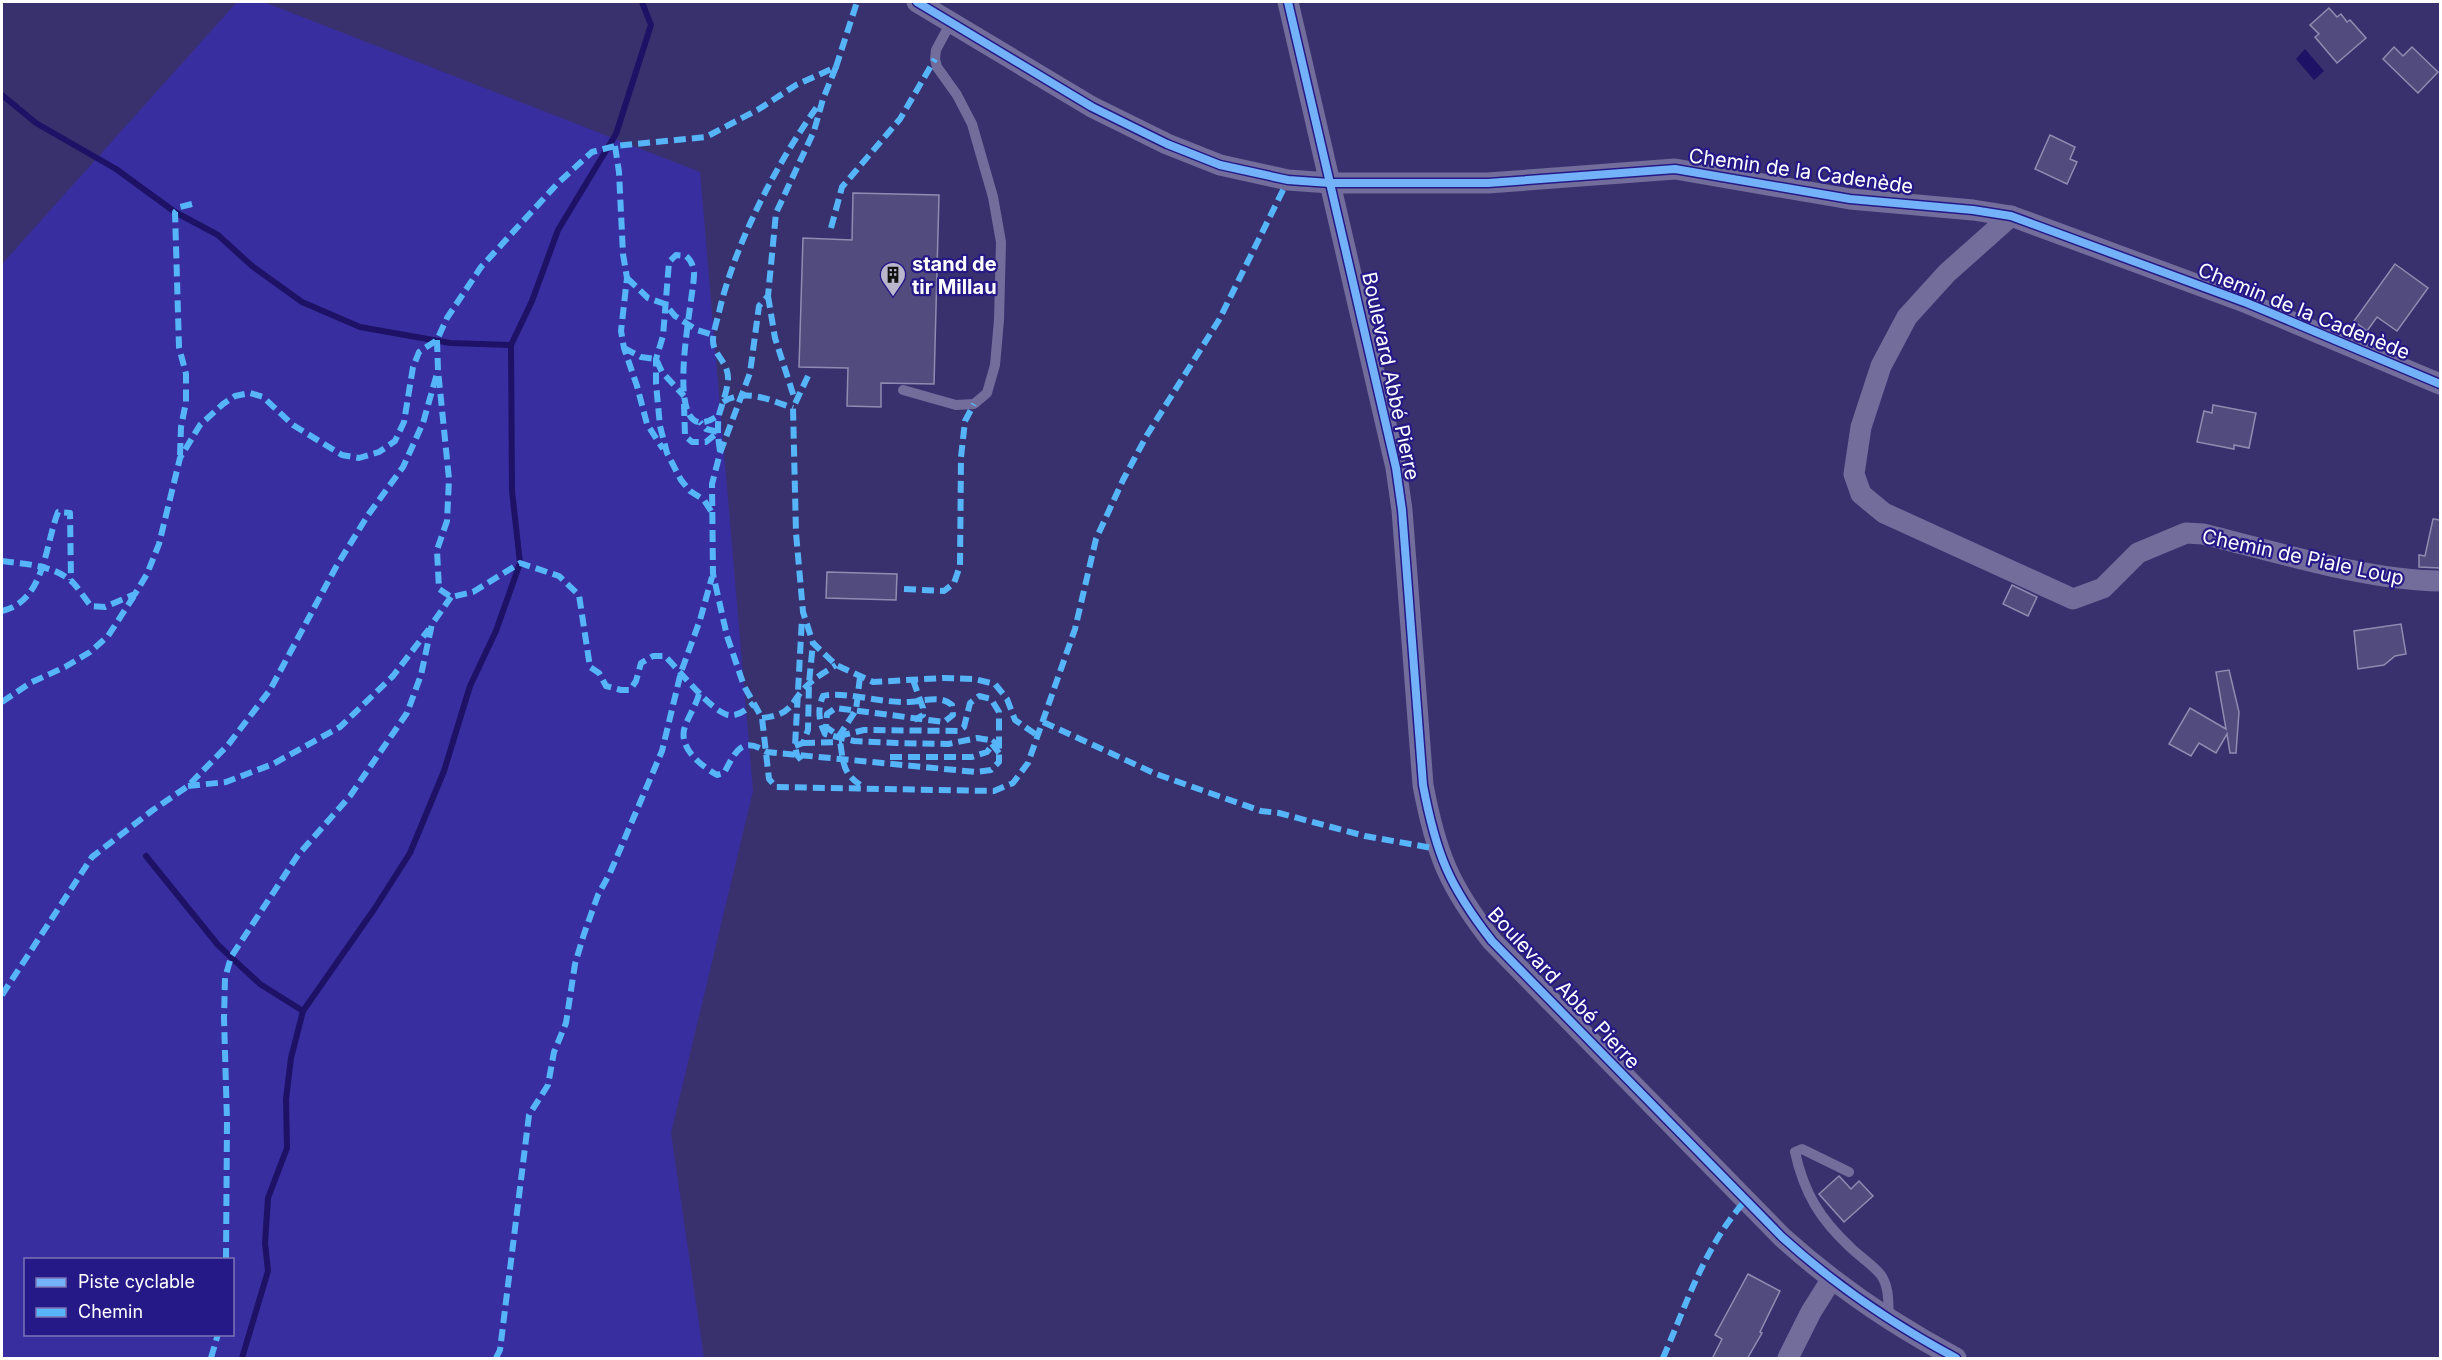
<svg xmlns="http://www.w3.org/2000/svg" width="2442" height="1360" viewBox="0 0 2442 1360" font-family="Inter,sans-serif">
<rect width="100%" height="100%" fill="#39316e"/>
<path fill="#392e9f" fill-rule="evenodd" d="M237,2H264L700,172L753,791L671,1133L704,1358H2V264ZM26,1260H232V1334H26Z"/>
<path fill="#1d1265" d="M2305,49L2324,71L2314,80L2296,59Z"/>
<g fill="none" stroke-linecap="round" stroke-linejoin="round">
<g stroke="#1d1265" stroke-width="6">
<path d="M2,95L36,123L116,169L175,212L218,235L252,266L302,302L360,327L450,343L511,345"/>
<path d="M146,856L218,945L260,984L303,1011"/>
<path d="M242,1358L268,1271L265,1243L268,1198L287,1148L286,1099L291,1058L303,1011L375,908L410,853L444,771L470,686L496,631L520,563L512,491L511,345L532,301L558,230L616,134L651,25L642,2"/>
</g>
</g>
<g fill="#524b7d" stroke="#908cb1" stroke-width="1.5">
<path d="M2329,8L2337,17L2341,14L2347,22L2350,20L2366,38L2337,63L2315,37L2319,34L2310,25Z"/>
<path d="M2394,47L2403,56L2412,47L2438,72L2418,93L2383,59Z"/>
<path d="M2050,135L2075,147L2070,159L2077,162L2067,184L2035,169Z"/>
<path d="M853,193L939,195L934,384L881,383V407L847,406L848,368L799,367L803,238L852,240Z"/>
<path d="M2395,264L2428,288L2397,331L2377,317L2367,331L2354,321Z"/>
<path d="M2213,405L2256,413L2249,448L2234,445V449L2197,442L2204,411L2212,413Z"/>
<path d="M2433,519L2440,520V568L2419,567V555L2425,556Z"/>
<path d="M827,572L897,574L896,600L826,598Z"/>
<path d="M2012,585L2037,597L2028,616L2003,604Z"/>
<path d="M2401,624L2406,654L2395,656L2384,665L2358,669L2354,631Z"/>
<path d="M2229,670L2239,712L2236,753H2230L2227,734L2216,753L2199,743L2191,756L2169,744L2190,708L2226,729L2216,672Z"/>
<path d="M1839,1176L1851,1189L1859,1181L1873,1196L1844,1222L1819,1194Z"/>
<path d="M1748,1274L1780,1291L1760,1332L1762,1333L1747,1359H1712L1722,1339L1715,1335Z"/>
</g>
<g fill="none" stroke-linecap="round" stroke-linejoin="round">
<g stroke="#736d9c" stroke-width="10">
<path d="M903,390L956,405L974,404L987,393L995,365L999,320L1001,242L993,197L972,124L957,95L937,67L935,59L936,50L951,22"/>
<path d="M1849,1172L1802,1149L1795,1152C1804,1193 1820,1219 1850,1247C1859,1256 1873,1265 1881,1275C1890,1288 1888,1306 1889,1320"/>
</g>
<g stroke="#736d9c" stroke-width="21">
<path d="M917,2L1092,107L1167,144L1220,165L1288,180L1330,183H1488L1675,169L1850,199L1973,210L2011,216L2247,303L2440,384"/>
<path d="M1288,2L1396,468L1402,510L1423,785C1436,854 1449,886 1492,941L1782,1237C1835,1285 1892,1324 1956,1358"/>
<path d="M2011,216L1947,273L1907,317L1881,366L1861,427L1854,474L1861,494L1884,513L2073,599L2103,588L2138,553L2186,533L2203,534C2277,552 2365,580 2440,581"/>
<path d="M1788,1358L1811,1312L1831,1280"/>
</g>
<g stroke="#56b5f8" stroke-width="6" stroke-dasharray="12 6" stroke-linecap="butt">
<path d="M836,67L823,99L814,131L776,213L768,296L759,306L750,373L720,453L712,484L713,574L727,636L744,686L762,718L769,779L776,787L994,791L1013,783L1028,763L1075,629L1096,539L1123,480L1147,435L1219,320L1288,180"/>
<path d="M615,146L619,172L623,254L627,278L621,331L624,348L637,386L647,424L663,449"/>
<path d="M831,228L842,187L900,119L935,59"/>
<path d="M627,278L648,298L665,304L675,316L697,330L713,335"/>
<path d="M768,296L775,338L795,400"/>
<path d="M437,340L438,370L449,479L447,521L437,550L439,589L451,597L473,592L520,563L559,576L579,595L590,667L599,673L606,686L621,690H630L636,681L641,663L653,656H665C679,670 711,711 728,715C738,717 747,709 754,703"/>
<path d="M624,348L641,357L656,359L662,372L684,396"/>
<path d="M808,376L793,408L796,533L803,612L813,643L836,665L873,682L943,678L974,679L995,684L1007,699L1015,720L1038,736"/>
<path d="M723,402C746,388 770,400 793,408"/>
<path d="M684,404L685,436L692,442H706L718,432L706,429L700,422"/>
<path d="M720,451C718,439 717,427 719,415C722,404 727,392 728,380C729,361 712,355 713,339C714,328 718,318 720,308C737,239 778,161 819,104"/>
<path d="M180,455L181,427L186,402V374L179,347L175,212L180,207L192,204"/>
<path d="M711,511L704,500L690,491L681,480L667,453L660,426L656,384V359L663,336L669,262L676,255L686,256C691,260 693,265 694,272C696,290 656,459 719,415"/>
<path d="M2,561C24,564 52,565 70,580C76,584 85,599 91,606L105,607L135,594L147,574L159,544L180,458L200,425L223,404L235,396L250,393L263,397L293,425L342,455L359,458L379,452L395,441L404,422L413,367L419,352L437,340L447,318L481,267L558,183L592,152L615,146L706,137L759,109L796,85L836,67L857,2"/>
<path d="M904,589L944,591L954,583L960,566L961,457L965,421L974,404"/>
<path d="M2,611C45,601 45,545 58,512L70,513L71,580"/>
<path d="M860,677L856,710L839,736C844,760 840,774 864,787"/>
<path d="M913,680L923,708V715L914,720"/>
<path d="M699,694C696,706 687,718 684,730C680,750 702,766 717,775L724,773C736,751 741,736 767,752L976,772L991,770L999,762V712L991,699L979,696L970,703L964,727L958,731L864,730L839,736L826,727L827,714L836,708L944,722L953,715L952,705C940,694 922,702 907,702C881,703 844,691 823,696C817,710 819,721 825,734L854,741L897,743L948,744L977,738L989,740L999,753"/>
<path d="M2,702L30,683L65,667L90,652L108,636L134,596"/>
<path d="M762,718C797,714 789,700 811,682C818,676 827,671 836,665"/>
<path d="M1043,722L1156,774L1261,811L1279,813L1365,836L1438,849"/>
<path d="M803,743L842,742"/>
<path d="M795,746L803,743L808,730L809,683L813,643"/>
<path d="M890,757H972L987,752L996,740"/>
<path d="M801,760L797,755L795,746L802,618"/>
<path d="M188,786L226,782L273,764L340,727L393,676L429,629"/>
<path d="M2,995L92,857L153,810L188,786L228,745L270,690L336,567L368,515L403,467L423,423L438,370"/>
<path d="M226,1260L227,1121L224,1018L225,978L231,957L298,855L350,796L407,713L421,675L432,624L451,597"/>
<path d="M211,1358L218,1334"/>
<path d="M496,1358L500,1350L529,1115L548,1085L554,1052L566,1023L575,964L584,934L598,895L610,873L662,751L681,672L700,620L712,577"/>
<path d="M1663,1358C1687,1303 1705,1245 1746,1200"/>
</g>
<defs>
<g id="cycleway">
<path d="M917,2L1092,107L1167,144L1220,165L1288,180L1330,183H1488L1675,169L1850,199L1973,210L2011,216L2247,303L2440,384"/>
<path d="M1288,2L1396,468L1402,510L1423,785C1436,854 1449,886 1492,941L1782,1237C1835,1285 1892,1324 1956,1358"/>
</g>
</defs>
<use href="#cycleway" stroke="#251887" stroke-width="11"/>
<use href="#cycleway" stroke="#73b2f8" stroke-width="8"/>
</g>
<defs>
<symbol id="building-pin" viewBox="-11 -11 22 30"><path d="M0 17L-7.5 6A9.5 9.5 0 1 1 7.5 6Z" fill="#bab7cc" stroke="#251887"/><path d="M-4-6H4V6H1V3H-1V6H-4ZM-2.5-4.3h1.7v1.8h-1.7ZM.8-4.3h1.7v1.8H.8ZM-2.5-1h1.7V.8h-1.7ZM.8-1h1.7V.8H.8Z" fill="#111"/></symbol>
</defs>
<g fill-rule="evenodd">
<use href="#building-pin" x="878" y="260" width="30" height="40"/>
</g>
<g text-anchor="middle" stroke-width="4.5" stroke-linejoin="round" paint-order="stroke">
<g font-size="20" fill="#fff" stroke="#251887">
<text transform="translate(1801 171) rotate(8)" y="7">Chemin de la Cadenède</text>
<text transform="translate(2304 311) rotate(22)" y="7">Chemin de la Cadenède</text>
<text transform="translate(1391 376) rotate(78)" y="7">Boulevard Abbé Pierre</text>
<text transform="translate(2303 557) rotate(12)" y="7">Chemin de Piale Loup</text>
<text transform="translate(1564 988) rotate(47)" y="7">Boulevard Abbé Pierre</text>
</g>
<g font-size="20" font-weight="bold" fill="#fff" stroke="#251887" text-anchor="start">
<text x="912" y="271">stand de<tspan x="912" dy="23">tir Millau</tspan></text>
</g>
</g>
<rect width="2442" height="1360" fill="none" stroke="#ffffff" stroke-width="6"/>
<rect x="24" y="1258" width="210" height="78" fill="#251887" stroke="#7c74b7" stroke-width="1.5"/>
<rect x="36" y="1278" width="30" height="9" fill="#73b2f8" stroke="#7c74b7" stroke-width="1.5"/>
<text x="78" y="1288" font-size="18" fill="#ffffff">Piste cyclable</text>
<rect x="36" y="1308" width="30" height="9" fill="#56b5f8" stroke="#7c74b7" stroke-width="1.5"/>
<text x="78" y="1318" font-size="18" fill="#ffffff">Chemin</text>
</svg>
